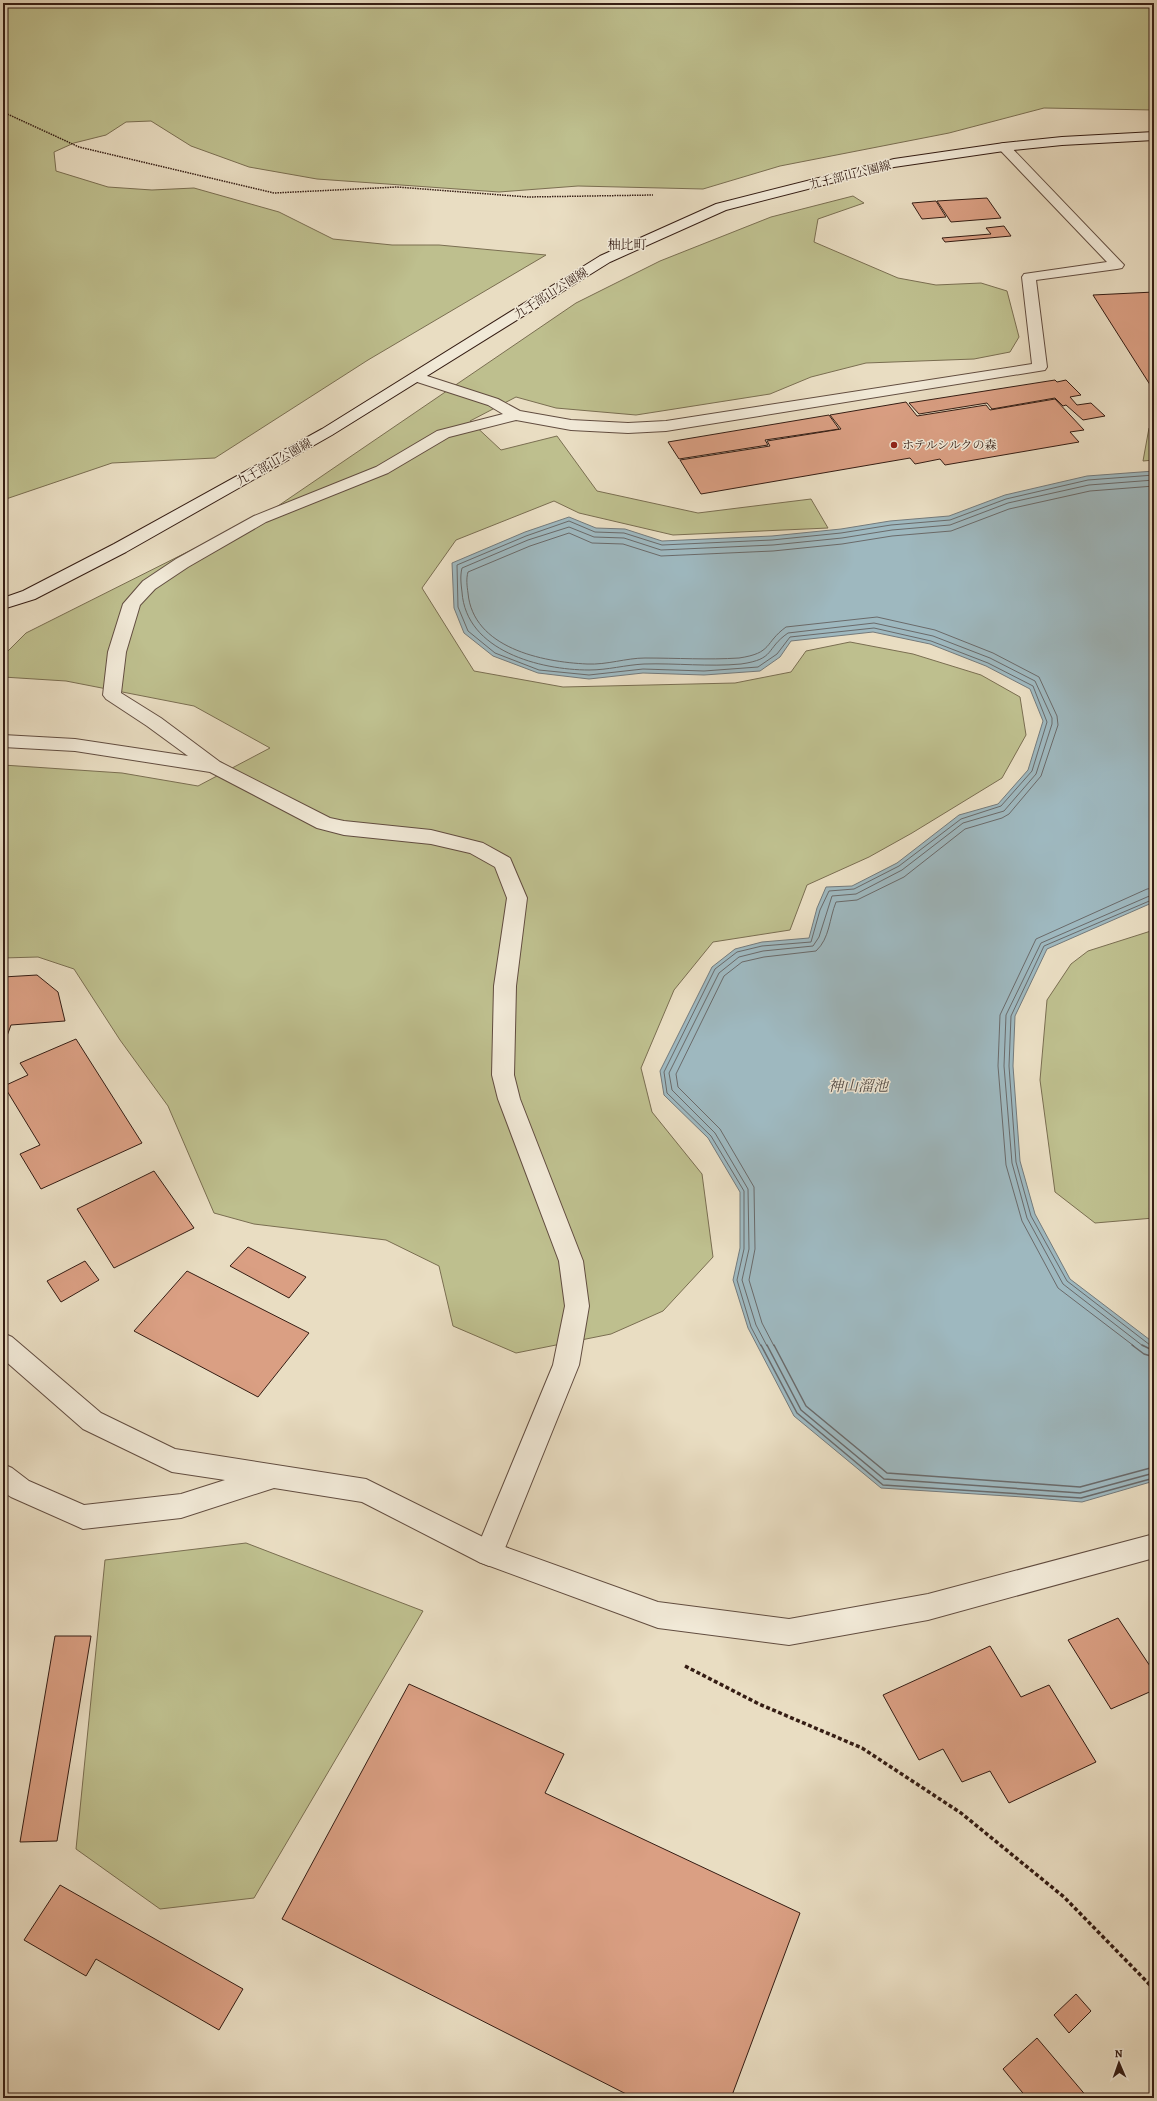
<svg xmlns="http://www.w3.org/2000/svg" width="1157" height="2101" viewBox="0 0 1157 2101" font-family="Alegreya,'Noto Serif JP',serif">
<rect width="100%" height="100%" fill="#e9ddc2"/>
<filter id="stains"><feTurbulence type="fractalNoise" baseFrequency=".005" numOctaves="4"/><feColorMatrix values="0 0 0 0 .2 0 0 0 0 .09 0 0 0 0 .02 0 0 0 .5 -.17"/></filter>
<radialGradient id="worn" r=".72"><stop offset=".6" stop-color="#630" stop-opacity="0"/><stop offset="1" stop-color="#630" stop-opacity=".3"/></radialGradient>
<g fill="#bebf8e" stroke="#7a6e51">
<path d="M3,3H1154V110L1044,108L949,133L780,166L703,189L578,186L499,192L317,179L249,167L191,146L151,121L126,122L106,135L74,143L54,152L56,171L108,187L152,190L194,188L279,212L333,239L392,245H439L546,255L368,360L215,458L112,463L3,500Z"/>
<path d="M853,196L864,203L818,219L814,242L898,278L936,285L981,283L1007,291L1019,337L1010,352L974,359L866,363L811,377L770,394L636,415L556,408L516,397L470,421L501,450L557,436L597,491L698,513L811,499L828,528L673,535L579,513L554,501L456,540L422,588L474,671L563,687L735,683L791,672L806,651L850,642L913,654L981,675L1020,697L1026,735L1002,778L912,833L869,857L807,885L790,930L713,942L674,990L641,1068L652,1112L702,1174L713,1257L663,1311L611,1334L516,1353L453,1326L439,1266L386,1240L254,1224L214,1213L168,1106L120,1040L74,969L38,957L3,958V765L122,773L198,786L270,748L194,706L66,681L3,677V656L26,633L275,508L576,303L660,261L771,217Z"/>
<path d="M1149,428H1154V460L1143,461Z"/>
<path d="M1154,930V1218L1095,1223L1055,1192L1040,1080L1047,1000L1071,964L1088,951Z"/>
<path d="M246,1543L423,1611L254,1898L160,1909L76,1849L105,1560Z"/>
</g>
<path fill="#9eb8bf" stroke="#747a7b" d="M1154,471V902L1047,949L1015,1016L1013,1066L1020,1161L1035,1214L1070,1279L1154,1343V1481L1082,1502L1023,1497L881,1488L794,1416L748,1328L733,1280L740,1248V1192L708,1138L664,1095L660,1071L712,967L735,949L762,942L809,938L817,908L826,887L852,886L897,863L959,815L998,804L1028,770L1043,721L1030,689L986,666L930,644L873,632L791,641L780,657L760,671L704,675L643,673L589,679L538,673L493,656L464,633L454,608L452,563L525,532L569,517L596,528L625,529L662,541L772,536L841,529L890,521L949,516L1005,495L1087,476Z"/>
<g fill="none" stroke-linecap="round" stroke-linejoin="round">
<g stroke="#6a6a6a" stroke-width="1">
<path d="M1154,899L1044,946L1011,1016L1009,1066L1016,1162L1031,1216L1067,1281L1150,1345L1154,1346"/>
<path d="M761,1346L751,1327L737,1280L744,1249V1191L711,1136L667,1093L664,1072L715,969L737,952L762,946L811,942L820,910L829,891L854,889L899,866L961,819L1001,806L1032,771L1047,722L1033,686L988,663L931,641L874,628L790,637L777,654L758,667L704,671L643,669L589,675L539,670L495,653L468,631L458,607L457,565L526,536L569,521L595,532L624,533L662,545L772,540L841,533L891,525L950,520L1006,499L1088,480L1154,475"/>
<path d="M767,1346L756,1325L742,1280L749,1249L748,1189L715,1133L672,1090L669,1073L719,973L739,957L763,951L813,946L819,937L832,896L856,894L902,870L963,823L1004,811L1036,774L1052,724V718L1035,681L990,658L933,636L874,623L788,633C765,649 776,659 741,664C709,667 676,663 644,664C625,665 608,670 589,670C540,670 466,651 462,592C461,584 460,576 462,568L528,540L569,527L594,537L624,538L661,550L773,545L842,538L892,530L950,525L1008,503L1089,485L1154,480"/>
<path d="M774,1346L762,1323L749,1280L755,1249L754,1187L720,1129L678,1087L676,1074L724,976L742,962L764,957L816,951C830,938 829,919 836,902L857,900L904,877L965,829L1002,818L1009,814L1041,776L1058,725L1057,716L1039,677L993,653L935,630L877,617L786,627C764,643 773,653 739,658C708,660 677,658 645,658C626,658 607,665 587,664C542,662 473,648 468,593C467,586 466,579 468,572L530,546L569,533L592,543L623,544L661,556L773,551L842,544L892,536L951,531L1009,509L1090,491L1154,486"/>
<path d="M1134,1346L1058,1288L1022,1221L1006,1165L998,1066L1000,1015L1036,939L1147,889L1154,888"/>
<path d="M1143,1346L1063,1284L1027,1218L1012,1163L1004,1066L1006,1015L1041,943L1154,894"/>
</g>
<g stroke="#6a6a6a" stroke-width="1.5">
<path d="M761,1345L797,1413L883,1485L1081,1498L1154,1478"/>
<path d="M767,1345L801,1410L884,1479L1080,1493L1154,1473"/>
<path d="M774,1345L806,1406L887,1473L1080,1487L1154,1467"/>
<path d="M1132,1345L1144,1354L1154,1357"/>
<path d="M1142,1345L1154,1351"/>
<path d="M1150,1345L1154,1346"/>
</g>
</g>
<g fill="#da9f83" stroke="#351d14">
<path d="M987,198L1001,218L951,222L937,201Z"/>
<path d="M936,201L946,217L922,219L912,203Z"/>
<path d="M1004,226L1011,236L945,242L942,238L991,234L986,228Z"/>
<path d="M1154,292V391L1093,295Z"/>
<path d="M1055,380L1057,382L1066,380L1081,395L1070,397L1077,405L1091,403L1105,416L1083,420L1066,405L1063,406L1055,398L992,409L987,403L919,414L909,403Z"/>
<path d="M1055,399L1084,430L1070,432L1079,442L945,465L940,459L915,464L910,458L701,494L680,460L770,446L767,441L841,429L830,415L906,402L917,416L986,405L990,410Z"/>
<path d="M829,415L839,429L765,440L768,445L679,459L668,442Z"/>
<path d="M37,975L58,992L65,1021L11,1025L3,1047V977Z"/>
<path d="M76,1039L142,1143L41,1189L20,1154L40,1145L4,1086L28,1075L20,1063Z"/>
<path d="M154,1171L194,1228L114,1268L77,1209Z"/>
<path d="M248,1247L306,1277L289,1298L230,1266Z"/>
<path d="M85,1261L99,1280L61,1302L47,1281Z"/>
<path d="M187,1271L309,1333L258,1397L134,1331Z"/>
<path d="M1118,1618L1154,1672V1690L1111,1709L1068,1640Z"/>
<path d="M55,1636H91L57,1841L20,1842Z"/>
<path d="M990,1646L1021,1697L1049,1685L1096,1762L1009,1803L990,1771L962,1782L943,1749L919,1760L883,1695Z"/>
<path d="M409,1684L564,1754L545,1793L800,1913L731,2098H634L282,1919Z"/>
<path d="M60,1885L243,1989L219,2030L96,1959L86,1976L24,1940Z"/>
<path d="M1076,1994L1091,2011L1069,2033L1054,2015Z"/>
<path d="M1037,2038L1088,2098H1027L1003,2069Z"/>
</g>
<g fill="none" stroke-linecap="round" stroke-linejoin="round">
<defs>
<path id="lane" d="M1004,143L1008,144L1124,265L1122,268L1117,269L1036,280L1047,367L1045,370L666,431L628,433L571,430L516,420L449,437L388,473L266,522L188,567L155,589L140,605L126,652L121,693L161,718L220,762L330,818L344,821L431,830L483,843L510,858L527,898L516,986L514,1075L520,1099L583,1261L589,1306L579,1365L503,1553L499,1562L489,1566L479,1562L475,1553L553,1365L565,1306L559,1261L498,1099L492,1075L494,986L507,898L495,867L470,853L431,844L344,835L317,828L210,772L75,751L3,747V735L75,739L188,756L147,726L106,699L103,695L108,652L123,604L143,581L176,559L254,516L376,467L437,431L503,414L488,405L411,380L409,377L411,374H421L498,399L520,411L571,420L628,423L666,421L1032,364L1022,277L1024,274L1107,262L1000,150L998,147L1000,144Z"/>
<path id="street" d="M3,1333L12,1337L101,1413L175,1449L366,1479L497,1544L658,1602L789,1619L928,1594L1154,1534V1558L928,1620L789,1645L658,1628L479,1562L362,1502L274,1488L181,1518L83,1529L11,1497L3,1492V1464L12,1468L29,1481L84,1505L181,1494L225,1480L172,1472L83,1429L3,1359Z"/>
<path id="secondary" d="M1154,132V140L1062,145L1004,151L894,167L726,210L610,262L332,435L126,552L35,599L3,609V598L23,591L114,544L322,429L600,256L716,204L894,159L1004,143L1062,137Z"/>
</defs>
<use href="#lane" stroke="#624d40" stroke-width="2"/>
<use href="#street" stroke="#624d40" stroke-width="2"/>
<use href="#secondary" stroke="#351d14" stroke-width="2"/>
<path stroke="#351d14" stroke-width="1.5" stroke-dasharray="1.5 1" stroke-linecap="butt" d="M3,112L79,147L274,193L397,187L528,197L653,195"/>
<path stroke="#351d14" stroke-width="3.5" stroke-dasharray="4 2.5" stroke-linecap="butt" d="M685,1666L759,1704L862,1748L961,1813L1064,1897L1154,1989"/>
<use href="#lane" fill="#f1e9d7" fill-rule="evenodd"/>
<use href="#street" fill="#f1e9d7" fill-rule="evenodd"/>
<use href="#secondary" fill="#f1e9d7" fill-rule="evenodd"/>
</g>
<circle fill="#8f2418" stroke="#f1e9d7" stroke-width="1.5" cx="894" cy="445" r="4"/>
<g text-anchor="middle" stroke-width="3" stroke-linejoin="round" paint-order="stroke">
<g font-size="12" fill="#351d14" stroke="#f1e9d7">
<text transform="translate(850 175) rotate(-14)" y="4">九千部山公園線</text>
<text transform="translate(551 293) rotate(-32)" y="4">九千部山公園線</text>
<text transform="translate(274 462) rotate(-29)" y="4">九千部山公園線</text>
</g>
<g font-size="12" fill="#351d14" stroke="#f1e9d7" text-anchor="start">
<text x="902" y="449">ホテルシルクの森</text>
</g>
<g font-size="13" fill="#351d14" stroke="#f1e9d7">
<text x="627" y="249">柚比町</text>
</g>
<g font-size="15" font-style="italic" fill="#544c47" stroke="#f1e9d7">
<text x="858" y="1091">神山溜池</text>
</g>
</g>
<rect width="1157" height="2101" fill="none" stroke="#e9ddc2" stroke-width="16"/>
<rect x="4" y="4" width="1149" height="2093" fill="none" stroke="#351d14" stroke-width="2"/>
<rect x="8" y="8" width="1141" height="2085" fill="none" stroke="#351d14"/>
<g transform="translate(1119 2063) rotate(358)" stroke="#f1e9d7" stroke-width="3" paint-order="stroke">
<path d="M0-3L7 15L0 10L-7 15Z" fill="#351d14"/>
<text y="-6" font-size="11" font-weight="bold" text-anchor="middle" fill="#351d14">N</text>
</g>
<rect width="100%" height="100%" filter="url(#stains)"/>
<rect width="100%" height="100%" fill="url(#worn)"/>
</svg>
